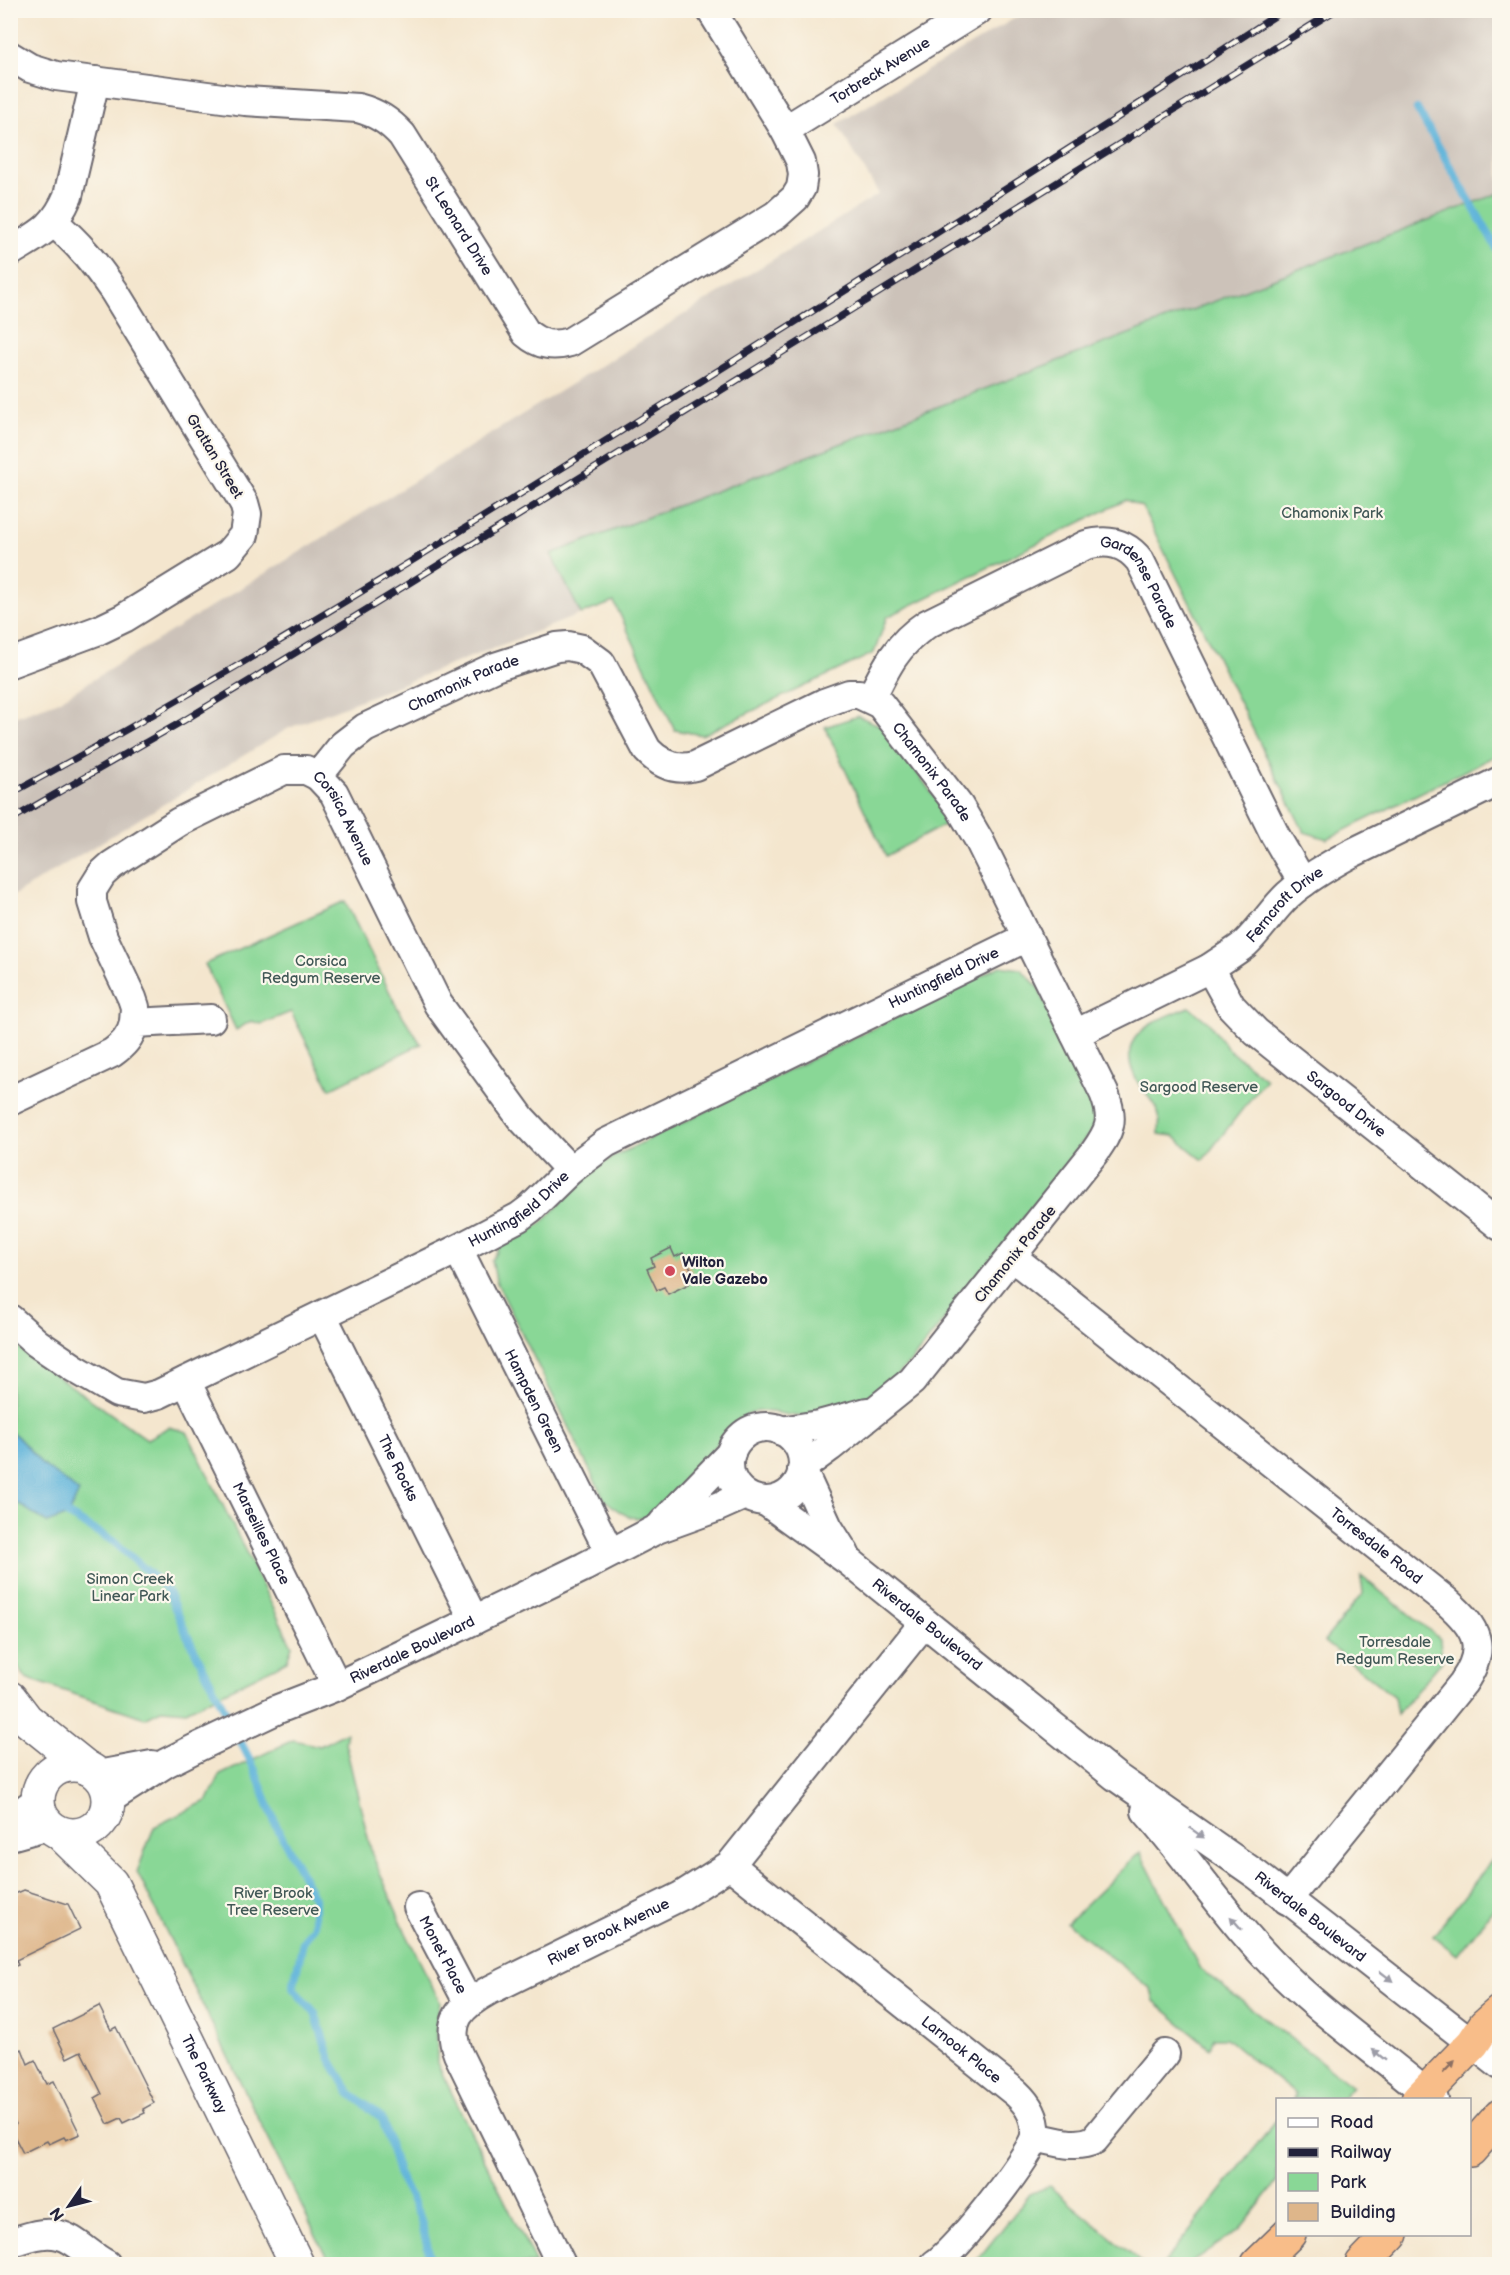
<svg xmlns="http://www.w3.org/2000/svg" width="1510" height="2275" viewBox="0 0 1510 2275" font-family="'Balsamiq Sans',sans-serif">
<rect width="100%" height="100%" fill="#fbf7ec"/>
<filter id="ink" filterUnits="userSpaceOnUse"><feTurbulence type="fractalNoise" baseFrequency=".0167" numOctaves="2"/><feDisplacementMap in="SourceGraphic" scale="12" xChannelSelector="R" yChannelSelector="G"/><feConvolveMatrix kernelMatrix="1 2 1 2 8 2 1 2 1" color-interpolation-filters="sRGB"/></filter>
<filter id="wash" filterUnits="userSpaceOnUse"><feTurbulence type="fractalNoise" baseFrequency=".008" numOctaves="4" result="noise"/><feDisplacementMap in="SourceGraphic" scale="24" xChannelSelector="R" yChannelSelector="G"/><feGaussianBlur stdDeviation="1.35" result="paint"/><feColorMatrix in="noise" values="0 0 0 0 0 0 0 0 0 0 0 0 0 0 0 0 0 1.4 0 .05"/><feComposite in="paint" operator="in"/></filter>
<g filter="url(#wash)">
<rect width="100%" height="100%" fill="#f4e6ce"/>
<path fill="#ccc2b9" d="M1027,11H1499V193L552,554L581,614L289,728L11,897V718L57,702L879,194L837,124Z"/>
<g fill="#89d796" stroke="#567c68" stroke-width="1.5">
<path d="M1499,193V754L1327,839L1304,832L1142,507L1126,500L887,617L874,653L702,735L675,730L614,602L581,614L551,554Z"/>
<path d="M858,716L884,727L952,821L886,856L825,727Z"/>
<path d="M345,901L397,1007L421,1044L330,1089L291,1012L261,1024L251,1021L236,1030L205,964Z"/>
<path d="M1000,966L1021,969L1038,987L1095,1109L1093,1129L914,1358C884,1391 846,1417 799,1416C786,1416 757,1406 746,1415C722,1434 704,1460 685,1484C677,1494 668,1507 657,1514C652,1517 641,1519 635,1518C622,1516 614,1507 604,1499L496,1281L492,1260L502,1244L542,1223L591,1171L613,1157Z"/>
<path d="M1189,1007L1209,1023L1227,1048L1266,1079L1203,1160L1173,1136L1159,1134C1159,1128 1160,1121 1159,1115C1156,1103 1142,1091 1136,1079C1113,1034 1155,1021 1189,1007Z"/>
<path d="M10,1339L27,1355L147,1439L169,1427L187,1432L292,1646L287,1661L186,1711L163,1709L145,1718L26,1678L10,1656Z"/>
<path d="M1361,1576L1440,1639L1442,1661L1397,1714L1394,1697L1324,1641L1363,1593Z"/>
<path d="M347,1732L345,1743L372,1854L405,1931L440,2002L437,2019V2063L536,2264H330L137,1872L154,1827L208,1800L220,1775L293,1740L320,1746Z"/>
<path d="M1499,1851V1902L1457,1955L1433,1936Z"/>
<path d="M1140,1852L1200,1969L1353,2086L1342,2099H1293L1296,2095L1226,2038H1214L1210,2048L1154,2001L1151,1989L1067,1923Z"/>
<path d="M1277,2120V2182L1240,2229L1189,2264H1163Z"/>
<path d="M1049,2186L1143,2264H974L1030,2194Z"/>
</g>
<path fill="#5eb4da" stroke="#406b8a" stroke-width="1.5" d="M10,1432L17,1436L43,1465L79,1492L68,1515L47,1523L19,1504L11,1503Z"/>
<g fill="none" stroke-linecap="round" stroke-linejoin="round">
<g stroke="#5eb4da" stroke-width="8">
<path d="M1417,109L1500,254"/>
<path d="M68,1515L113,1541L166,1588L188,1637L255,1770L276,1825L314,1898V1926L303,1942L293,1988L315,2013L330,2059L350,2093L382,2118L398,2173L420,2217L432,2264"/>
</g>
</g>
<g id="blocks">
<g fill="#deb68a">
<path d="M671,1248L675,1257L683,1253L693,1273L685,1277L689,1284L668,1294L664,1287L657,1290L647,1269L654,1266L651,1258Z"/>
<path d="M24,1890L68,1904L80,1929L16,1960L18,1965L10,1968V1896Z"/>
<path d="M99,2006L111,2030L116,2027L154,2103L143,2109L145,2113L124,2123L121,2118L108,2124L95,2098L102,2094L81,2051L67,2058L53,2029Z"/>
<path d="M22,2049L28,2064L35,2060L47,2084L54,2081L80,2134L66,2140L64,2137L49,2144L47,2141L23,2153L10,2128L16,2124L10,2113V2055Z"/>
</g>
</g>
</g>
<g filter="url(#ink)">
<use href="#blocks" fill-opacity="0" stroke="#6c676e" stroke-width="1.5"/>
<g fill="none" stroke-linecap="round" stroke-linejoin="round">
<defs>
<g id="minor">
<path id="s1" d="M10,56L30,68L56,76L245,101L358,108C377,113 389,121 402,135L526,333C540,345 553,347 570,342L776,215L795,198L801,188L803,175L801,162L785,130L711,10"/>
<path id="s2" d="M785,130L978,10"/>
<path d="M10,252C39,234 54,229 68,196L95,81"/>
<path d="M10,663L99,630L124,618L228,554L244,535L247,514L244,503L114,291C96,265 79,243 54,223"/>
<path id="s3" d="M871,698C886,667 897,644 927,624L1086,545C1108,539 1126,543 1140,561L1275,835L1303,883"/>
<path id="s4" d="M318,776L343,745L365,728L495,667L557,647L568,646L582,649L601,663L647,750C660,764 676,771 695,766L824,703L849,694H859L880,704L959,806L979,840L1104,1093C1115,1121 1110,1130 1094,1153L912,1381L830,1447L804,1466"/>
<path id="s5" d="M1210,968L1231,1006L1256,1032L1500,1226"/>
<path id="s6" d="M134,1023L135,1007L132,998L103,937L92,902V890L102,874L112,865L179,822L284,770H306L318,776L334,793L438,1004L521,1118L570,1170"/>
<path id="s7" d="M1075,1034L1210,968C1221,960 1234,953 1245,944C1261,929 1272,910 1288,895C1307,878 1328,866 1350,854L1500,781"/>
<path d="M10,1101L112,1053C123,1045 131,1037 134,1023L211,1019"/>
<path id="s8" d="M458,1249L610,1553"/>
<path id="s9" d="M1012,1257L1446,1601C1477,1628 1488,1647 1463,1683L1287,1900"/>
<path id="s10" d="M322,1315L474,1620"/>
<path id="s11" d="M10,1319L37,1343L74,1368L117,1393L144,1398L159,1394L458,1249L519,1217L531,1208L570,1170L606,1143L1027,937"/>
<path id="s12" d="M186,1381L337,1686"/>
<circle cx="766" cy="1464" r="37"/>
<path d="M781,1431L819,1425L867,1412"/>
<path d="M802,1470L828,1527L845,1554"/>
<path id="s13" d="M765,1501L851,1563L1115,1776L1257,1875L1500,2065"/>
<path d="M663,1523L731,1453"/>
<path d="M98,1775L152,1765"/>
<path id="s14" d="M108,1800L166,1763L198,1747L278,1709L337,1686L584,1567L657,1529L718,1507L745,1495"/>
<path d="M1146,1811C1195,1867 1235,1930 1290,1981C1335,2024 1387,2059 1434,2100"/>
<path d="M10,1820L38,1800"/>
<path d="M10,1836L49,1825"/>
<path id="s15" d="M730,1865L1016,2093C1030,2106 1037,2119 1035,2137C1055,2141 1075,2149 1094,2140L1165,2054"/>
<path id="s16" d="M418,1907L468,2002"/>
<path d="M10,2243C30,2236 51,2228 71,2240C83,2247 94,2258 106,2264"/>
<path id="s17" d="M561,2264L458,2054C445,2021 461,2006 488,1991L681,1896L730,1865L924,1623"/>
<path d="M935,2264C956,2251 1027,2161 1035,2137"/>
</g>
<g id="tertiary">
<path d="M10,1698L26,1719L87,1768"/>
<circle cx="73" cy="1800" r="35"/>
<path id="s18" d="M60,1833L111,1883L297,2264"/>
</g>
<g id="trunk">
<path d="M1418,2100L1473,2043L1485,2025L1500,2012"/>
<path d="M1470,2150L1500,2116"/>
<path d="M1258,2264L1289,2234"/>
<path d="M1362,2264L1391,2234"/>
</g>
</defs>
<use href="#minor" stroke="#6c676e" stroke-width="32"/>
<use href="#tertiary" stroke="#6c676e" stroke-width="36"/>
<use href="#trunk" stroke="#6c676e" stroke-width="36"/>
<use href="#minor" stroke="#fff" stroke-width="28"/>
<use href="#tertiary" stroke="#fff" stroke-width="33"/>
<use href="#trunk" stroke="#f8bd89" stroke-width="33"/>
<defs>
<g id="rail">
<path d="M10,794C218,682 418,558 618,433C841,294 1063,154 1284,10"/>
<path d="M10,820L183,721L343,624L1336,10"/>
</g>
</defs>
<use href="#rail" stroke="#22223b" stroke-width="7"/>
<use href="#rail" stroke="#fbf7ec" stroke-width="4.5" stroke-dasharray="14" stroke-linecap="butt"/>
</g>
<defs><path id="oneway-solid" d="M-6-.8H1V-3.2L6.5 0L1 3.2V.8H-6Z" transform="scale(1.5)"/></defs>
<g fill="#9c9ca7">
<use href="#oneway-solid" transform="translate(1197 1833) rotate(35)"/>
<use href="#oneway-solid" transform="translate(1236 1923) rotate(-132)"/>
<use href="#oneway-solid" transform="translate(1386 1976) rotate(38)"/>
<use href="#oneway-solid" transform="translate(1379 2055) rotate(-141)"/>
</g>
<use fill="#8d7062" href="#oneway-solid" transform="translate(1449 2067) rotate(-45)"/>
</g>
<circle fill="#d1495b" stroke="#fbf7ec" stroke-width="2" cx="670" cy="1271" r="6"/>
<g text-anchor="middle" stroke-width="4.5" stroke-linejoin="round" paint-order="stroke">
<g font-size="15" fill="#22223b" stroke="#fbf7ec">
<text dy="5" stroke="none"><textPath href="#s2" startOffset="112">Torbreck Avenue</textPath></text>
<text dy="5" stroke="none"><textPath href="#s1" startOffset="514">St Leonard Drive</textPath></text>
<text transform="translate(215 456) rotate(59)" y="5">Grattan Street</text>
<text dy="5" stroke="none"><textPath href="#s3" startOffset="346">Gardense Parade</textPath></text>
<text dy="5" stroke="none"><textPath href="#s4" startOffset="176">Chamonix Parade</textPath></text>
<text dy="5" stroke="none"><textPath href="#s4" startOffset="766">Chamonix Parade</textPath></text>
<text dy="5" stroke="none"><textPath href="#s6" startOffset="456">Corsica Avenue</textPath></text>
<text dy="5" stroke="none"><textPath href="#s7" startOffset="249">Ferncroft Drive</textPath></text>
<text dy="5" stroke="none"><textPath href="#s11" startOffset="1065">Huntingfield Drive</textPath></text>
<text dy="5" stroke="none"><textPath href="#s5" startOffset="195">Sargood Drive</textPath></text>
<text dy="5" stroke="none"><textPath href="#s11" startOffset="579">Huntingfield Drive</textPath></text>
<text transform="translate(1015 1254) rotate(-51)" y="5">Chamonix Parade</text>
<text dy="5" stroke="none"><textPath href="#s8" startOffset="170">Hampden Green</textPath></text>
<text dy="5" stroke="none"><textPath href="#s10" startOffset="171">The Rocks</textPath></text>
<text dy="5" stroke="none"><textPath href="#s12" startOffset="170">Marseilles Place</textPath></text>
<text dy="5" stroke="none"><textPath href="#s9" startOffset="465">Torresdale Road</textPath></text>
<text dy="5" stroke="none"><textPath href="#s13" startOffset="204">Riverdale Boulevard</textPath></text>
<text dy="5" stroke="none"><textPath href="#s14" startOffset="340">Riverdale Boulevard</textPath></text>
<text dy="5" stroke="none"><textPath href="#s13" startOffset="686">Riverdale Boulevard</textPath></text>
<text dy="5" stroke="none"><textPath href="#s17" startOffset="447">River Brook Avenue</textPath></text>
<text dy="5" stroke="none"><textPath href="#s16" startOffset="54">Monet Place</textPath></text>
<text dy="5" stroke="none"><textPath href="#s15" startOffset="296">Larnook Place</textPath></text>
<text dy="5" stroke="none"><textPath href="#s18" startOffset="284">The Parkway</textPath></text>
</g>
<g font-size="15" fill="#415856" stroke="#fbf7ec">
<text x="1332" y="518">Chamonix Park</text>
<text x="321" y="966">Corsica<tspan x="321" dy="17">Redgum Reserve</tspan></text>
<text x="1199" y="1092">Sargood Reserve</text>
<text x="130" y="1584">Simon Creek<tspan x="130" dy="17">Linear Park</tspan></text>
<text x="1395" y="1647">Torresdale<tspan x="1395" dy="17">Redgum Reserve</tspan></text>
<text x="273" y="1898">River Brook<tspan x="273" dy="17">Tree Reserve</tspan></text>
</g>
<g font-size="15" font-weight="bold" fill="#22223b" stroke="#fbf7ec" text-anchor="start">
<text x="682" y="1267">Wilton<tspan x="682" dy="17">Vale Gazebo</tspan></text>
</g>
</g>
<rect width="1510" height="2275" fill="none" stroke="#fbf7ec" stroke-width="36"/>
<rect x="1276" y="2098" width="195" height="138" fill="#fbf7ec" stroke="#a4a2a5" stroke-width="1.5"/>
<rect x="1288" y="2118" width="30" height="9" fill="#ffffff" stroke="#a4a2a5" stroke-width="1.5"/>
<text x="1330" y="2128" font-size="18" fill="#22223b">Road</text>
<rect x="1288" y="2148" width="30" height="9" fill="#22223b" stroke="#a4a2a5" stroke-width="1.5"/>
<text x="1330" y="2158" font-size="18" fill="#22223b">Railway</text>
<rect x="1288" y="2173" width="30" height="18" fill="#89d796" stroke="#a4a2a5" stroke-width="1.5"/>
<text x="1330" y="2188" font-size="18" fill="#22223b">Park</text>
<rect x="1288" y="2203" width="30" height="18" fill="#deb68a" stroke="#a4a2a5" stroke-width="1.5"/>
<text x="1330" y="2218" font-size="18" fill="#22223b">Building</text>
<g transform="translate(69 2206) rotate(235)" stroke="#fbf7ec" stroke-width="4.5" paint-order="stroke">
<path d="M0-4.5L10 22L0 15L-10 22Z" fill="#22223b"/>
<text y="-9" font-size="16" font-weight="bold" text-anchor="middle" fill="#22223b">N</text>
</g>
</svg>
